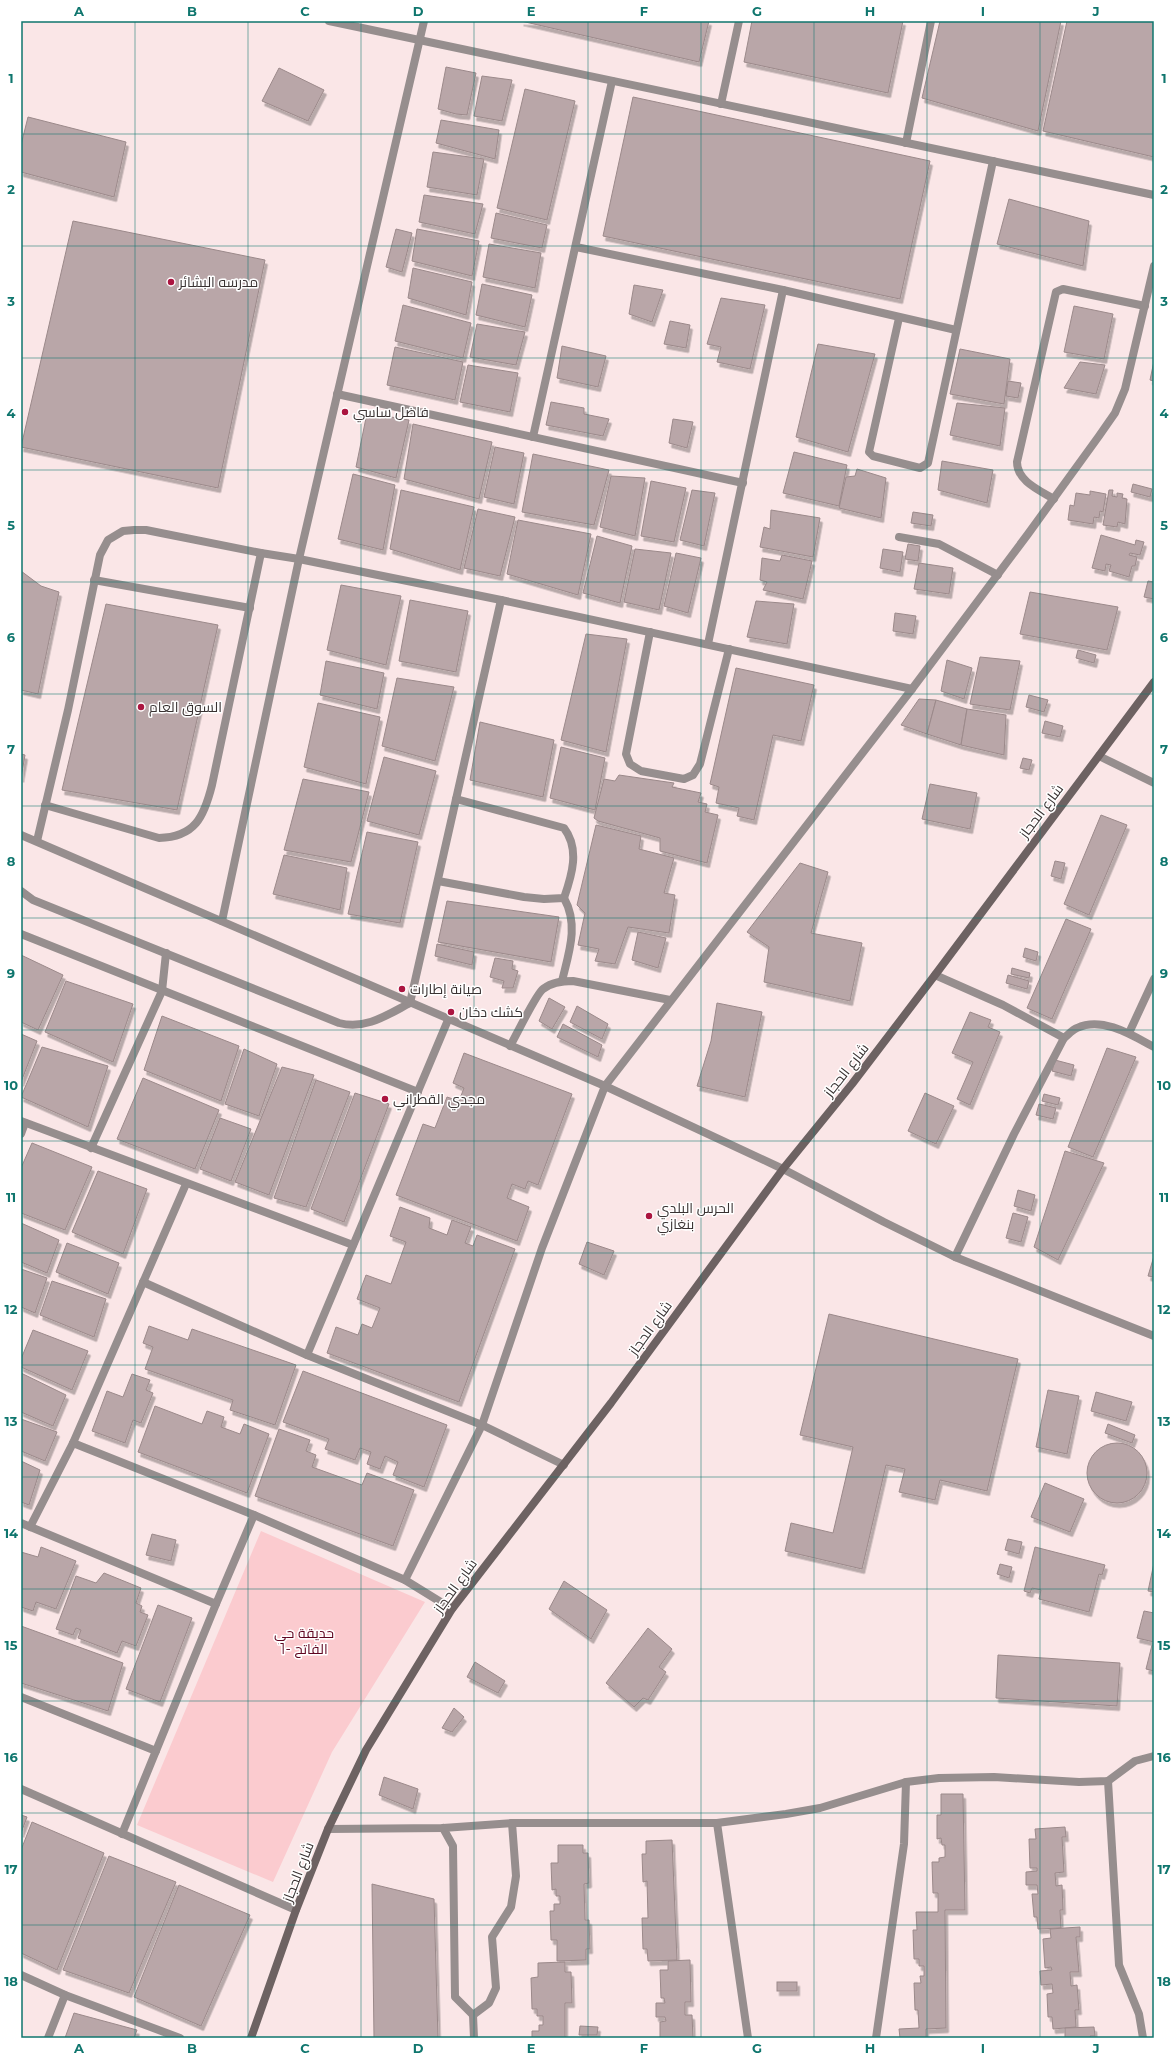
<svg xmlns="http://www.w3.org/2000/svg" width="1175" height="2059" viewBox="0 0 1175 2059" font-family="Montserrat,Cairo,sans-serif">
<defs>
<filter id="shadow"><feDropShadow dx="2.5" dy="4.5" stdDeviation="0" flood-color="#0004"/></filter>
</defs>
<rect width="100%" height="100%" fill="#fae6e7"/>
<path fill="#fbcbcf" d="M261,1531L425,1602L332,1752L273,1882L137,1825Z"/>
<g fill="#b9a6a8" stroke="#9b898a" filter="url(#shadow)">
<path d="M521,21H709L699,62Z"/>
<path d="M752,21H903L888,93L744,62Z"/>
<path d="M940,21H1061L1038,131L922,98Z"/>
<path d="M1067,21H1154V157L1043,131Z"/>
<path d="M446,67L476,73L467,115L456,114L438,109Z"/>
<path d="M279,68L324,90L308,121L262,101Z"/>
<path d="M482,76L512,80L502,121L474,116Z"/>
<path d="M525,89L575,101L547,220L497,208Z"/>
<path d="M633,97L930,161L900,299L603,236Z"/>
<path d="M28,117L126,142L114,197L21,172V145Z"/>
<path d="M441,120L499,130L495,159L436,143Z"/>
<path d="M433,152L484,159L477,195L427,187Z"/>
<path d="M424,195L483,204L475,234L419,222Z"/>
<path d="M1009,199L1089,221L1083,266L997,244Z"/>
<path d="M496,213L547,225L542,248L491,238Z"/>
<path d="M73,221L265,260L218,488L21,447Z"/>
<path d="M396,229L412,233L402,272L386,267Z"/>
<path d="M417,229L479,241L472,276L412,261Z"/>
<path d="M489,244L541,253L535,288L483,277Z"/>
<path d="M413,268L472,282L466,315L408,298Z"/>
<path d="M482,284L532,295L525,327L476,315Z"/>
<path d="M634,285L663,290L652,322L629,314Z"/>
<path d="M721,298L765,305L750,369L717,362L721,347L707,344Z"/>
<path d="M403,305L471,323L463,358L395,341Z"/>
<path d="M1074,306L1113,314L1104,359L1064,352Z"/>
<path d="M670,321L690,325L686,348L664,344Z"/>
<path d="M477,324L525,332L516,365L470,357Z"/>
<path d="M818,344L875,354L848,452L796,437Z"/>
<path d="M562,346L606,356L598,387L557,378Z"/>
<path d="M395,347L463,362L455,400L387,385Z"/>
<path d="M960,349L1010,359L1004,404L950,394Z"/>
<path d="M1154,361V381L1150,380Z"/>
<path d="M1080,362L1105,365L1096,394L1064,388Z"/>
<path d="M468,365L518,373L510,412L460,402Z"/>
<path d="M1008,381L1021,383L1018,398L1006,396Z"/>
<path d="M551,402L584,408V414L609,419L603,436L546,425Z"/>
<path d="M957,403L1005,408L1000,446L950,435Z"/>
<path d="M367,413L409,420L396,478L356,467Z"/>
<path d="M673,419L693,422L687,448L669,443Z"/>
<path d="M413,424L492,442L479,499L404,479Z"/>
<path d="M495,447L524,453L514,504L484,497Z"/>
<path d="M794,452L847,465L839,506L783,493Z"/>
<path d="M533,454L609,470L594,525L522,512Z"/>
<path d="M942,461L993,470L987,503L938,490Z"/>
<path d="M857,469L886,478L881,518L839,508L846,477L855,476Z"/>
<path d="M353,474L395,485L383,550L338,539Z"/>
<path d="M611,476L645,478L635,536L600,527Z"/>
<path d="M651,481L686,488L674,542L641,536Z"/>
<path d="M1133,484L1152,489L1150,497L1131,492Z"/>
<path d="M401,490L474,507L460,570L390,549Z"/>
<path d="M692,490L715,493L704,546L680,540Z"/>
<path d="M1109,490H1113L1112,496L1117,497V493L1123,494L1122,498L1127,499L1125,524L1118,522L1117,527L1103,525Z"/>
<path d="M1090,491L1106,494L1103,512L1100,511L1099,518L1094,517L1093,524L1068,520L1070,505L1074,506L1076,493L1090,495Z"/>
<path d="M478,509L515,517L500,576L464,568Z"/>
<path d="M771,510L820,518L813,557L760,547L764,527L770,529Z"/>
<path d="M913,512L933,515L931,526L911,523Z"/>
<path d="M518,520L591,534L578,595L507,574Z"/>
<path d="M1101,535L1135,545L1136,540L1144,542L1140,555L1130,553L1129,555L1137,557L1135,566H1132L1129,577L1109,571L1111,565L1106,564L1105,571L1092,568Z"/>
<path d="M597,536L632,546L620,603L583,593Z"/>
<path d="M908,544L920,546L918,561L905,559Z"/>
<path d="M635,549L671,553L659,610L624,602Z"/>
<path d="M883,549L903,552L900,572L880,568Z"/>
<path d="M676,553L701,558L688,613L664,606Z"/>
<path d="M782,555L812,561L803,599L763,590L767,582L760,580L762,558L780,561Z"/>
<path d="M919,563L953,568L949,594L914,589Z"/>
<path d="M21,571L41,586L59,592L38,694L21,690Z"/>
<path d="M1148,581L1154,582V599L1144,597Z"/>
<path d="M341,585L401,596L386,665L327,650Z"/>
<path d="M1030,592L1118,607L1107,650L1020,634Z"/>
<path d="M410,600L468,611L456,672L399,661Z"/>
<path d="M756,601L794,604L787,644L747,637Z"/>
<path d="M106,604L218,625L177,810L62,790Z"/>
<path d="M895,613L916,616L913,634L893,631Z"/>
<path d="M586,634L627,639L606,752L561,740Z"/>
<path d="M1078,650L1096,655L1094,663L1076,658Z"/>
<path d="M980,657L1020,661L1010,710L970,704Z"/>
<path d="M947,660L972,668L964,699L941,691Z"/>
<path d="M326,661L384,673L377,709L320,695Z"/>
<path d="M736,668L814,685L801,741L773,735L754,820L737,816L739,808L716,803L719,787L710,784Z"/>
<path d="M397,678L454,687L435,761L382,746Z"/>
<path d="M1029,695L1048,700L1044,712L1026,707Z"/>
<path d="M919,699L936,700L927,734L901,725Z"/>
<path d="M936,700L967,709L961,745L927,734Z"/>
<path d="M318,703L380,717L366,784L304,767Z"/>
<path d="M967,709L1006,715L1004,755L961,745Z"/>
<path d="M1045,721L1063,726L1060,737L1042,733Z"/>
<path d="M480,722L554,740L543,797L470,780Z"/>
<path d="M561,747L605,758L595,810L550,798Z"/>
<path d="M21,754L25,755L21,778Z"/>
<path d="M384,757L436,771L419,835L367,821Z"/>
<path d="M1023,758L1032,760L1029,770L1020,768Z"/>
<path d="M619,775L674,783L672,787L701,793L698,802L707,804L705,812L718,815L707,863L660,851V838L598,821L594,818L604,779L615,781Z"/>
<path d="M303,779L369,792L351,862L284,850Z"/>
<path d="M930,784L977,793L970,829L922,819Z"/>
<path d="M1101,815L1127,825L1089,915L1064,904Z"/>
<path d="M596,825L641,836L639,849L674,858L664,893L675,895L669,933L628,927L615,964L595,961L599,949L578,945L585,913L577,905Z"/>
<path d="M367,832L418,842L400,923L348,914Z"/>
<path d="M284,855L347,868L340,910L273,894Z"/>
<path d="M1055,861L1065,863L1061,879L1051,876Z"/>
<path d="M800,863L828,872L811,933L862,943L850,1001L764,982L769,947L747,932Z"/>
<path d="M447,901L559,917L551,962L438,942Z"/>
<path d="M1066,919L1091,929L1052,1019L1027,1008Z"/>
<path d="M638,932L666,938L658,968L632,960Z"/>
<path d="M437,944L474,952L472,965L435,956Z"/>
<path d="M1025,948L1038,952L1036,961L1023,957Z"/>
<path d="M21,955L63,975L38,1030L21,1022Z"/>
<path d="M495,958L513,961L512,969L518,971L513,988H502L504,981L490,977Z"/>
<path d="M1012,968L1030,973L1029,978L1011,974Z"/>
<path d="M1008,975L1029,981L1027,989L1006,983Z"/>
<path d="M66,981L133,1004L113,1062L45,1032Z"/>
<path d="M549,998L565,1007L552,1029L539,1021Z"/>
<path d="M717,1003L762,1012L745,1097L697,1086L711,1041Z"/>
<path d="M577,1006L608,1024L602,1039L570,1022Z"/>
<path d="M970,1012L991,1020L988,1027L1000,1032L970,1105L957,1099L973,1062L952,1053Z"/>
<path d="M162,1016L239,1046L221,1101L144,1070Z"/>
<path d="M563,1024L602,1045L598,1057L557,1037Z"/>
<path d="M21,1034L37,1041L21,1082Z"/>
<path d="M42,1047L108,1066L88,1127L21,1097Z"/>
<path d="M1107,1048L1136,1057L1093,1157L1068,1147Z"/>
<path d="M244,1049L277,1064L259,1116L225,1104Z"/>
<path d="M464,1053L572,1094L538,1185L528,1181L525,1189L512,1184L507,1198L529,1207L517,1241L396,1195L423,1124L435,1128L447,1097L459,1101L464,1088L453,1083Z"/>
<path d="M1055,1060L1074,1065L1071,1076L1052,1071Z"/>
<path d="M282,1067L314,1075L269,1195L235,1182Z"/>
<path d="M143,1078L219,1110L195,1169L117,1139Z"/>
<path d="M316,1080L350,1092L306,1207L274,1198Z"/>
<path d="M355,1093L389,1104L344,1222L311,1209Z"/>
<path d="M925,1093L954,1106L936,1144L908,1131Z"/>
<path d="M1044,1094L1060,1098L1058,1105L1042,1101Z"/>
<path d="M1039,1104L1056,1108L1053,1119L1036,1115Z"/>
<path d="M220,1118L251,1129L231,1181L200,1169Z"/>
<path d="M32,1143L92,1167L65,1230L21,1213V1168Z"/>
<path d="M1065,1151L1104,1163L1058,1260L1034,1247Z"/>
<path d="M98,1171L147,1189L123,1254L72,1232Z"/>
<path d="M1018,1190L1035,1195L1031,1211L1014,1206Z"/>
<path d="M400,1207L430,1218L429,1228L447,1235L452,1220L471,1227L465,1243L473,1246L477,1235L515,1249L459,1402L327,1353L336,1327L358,1335L362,1324L372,1328L380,1308L357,1299L366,1275L391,1284L406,1242L390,1236Z"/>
<path d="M1013,1213L1028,1217L1021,1242L1006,1238Z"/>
<path d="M21,1223L59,1240L47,1273L21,1262Z"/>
<path d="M587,1242L614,1251L604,1275L579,1264Z"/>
<path d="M67,1243L119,1263L108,1294L56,1272Z"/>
<path d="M1154,1256V1277L1148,1276Z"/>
<path d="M21,1269L47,1278L35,1313L21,1307Z"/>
<path d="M52,1281L106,1299L94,1337L40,1315Z"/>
<path d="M829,1314L1018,1359L987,1491L940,1480L935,1500L899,1492L905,1469L886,1465L862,1569L785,1551L791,1523L833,1533L853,1447L800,1435Z"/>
<path d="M149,1326L188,1340L192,1329L296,1365L275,1425L230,1410L233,1400L145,1369L153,1347L143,1343Z"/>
<path d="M33,1330L88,1351L72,1390L21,1367V1359Z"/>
<path d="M303,1371L447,1425L424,1487L393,1475L398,1462L385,1456L380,1469L367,1464L371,1452L360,1448L355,1460L325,1449L329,1439L283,1422Z"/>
<path d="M21,1373L66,1395L53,1426L21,1412Z"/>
<path d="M132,1374L150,1380L146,1390L153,1393L141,1423L133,1420L125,1443L92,1431L107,1391L123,1397Z"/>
<path d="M1048,1390L1079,1396L1067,1454L1036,1447Z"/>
<path d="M1096,1392L1132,1402L1126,1421L1091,1411Z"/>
<path d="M155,1406L202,1424L207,1411L224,1417L221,1427L240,1434L244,1424L269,1434L247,1493L138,1452Z"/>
<path d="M21,1419L57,1432L45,1461L21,1451Z"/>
<path d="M1108,1424L1135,1435L1132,1443L1105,1433Z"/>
<path d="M279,1429L310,1440L306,1451L316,1455L312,1467L362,1485L367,1473L414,1490L393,1546L255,1496Z"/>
<circle cx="1117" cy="1473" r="30"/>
<path d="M21,1461L40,1470L29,1505L21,1502Z"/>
<path d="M1045,1483L1084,1499L1070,1532L1031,1517Z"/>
<path d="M152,1534L176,1540L171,1561L146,1555Z"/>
<path d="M1008,1539L1022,1542L1019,1554L1005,1550Z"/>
<path d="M41,1547L76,1561L56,1609L36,1602L33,1611L21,1607V1552L38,1557Z"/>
<path d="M1035,1547L1105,1565L1102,1575L1099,1574L1089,1612L1039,1599L1041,1590L1032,1588L1030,1593L1024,1591Z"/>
<path d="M1154,1563V1592L1148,1591Z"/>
<path d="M1000,1564L1012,1567L1009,1578L997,1574Z"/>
<path d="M104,1573L141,1588L136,1603L142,1606L140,1612L148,1615L136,1646L122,1641L117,1653L78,1638L81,1630L76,1628L73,1635L56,1629L76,1576L96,1583Z"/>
<path d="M564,1581L607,1610L591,1639L549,1609Z"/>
<path d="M158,1605L192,1618L160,1702L126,1689Z"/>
<path d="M1144,1611L1154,1613V1642L1137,1638Z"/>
<path d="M21,1626L123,1663L108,1711L21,1683Z"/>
<path d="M648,1628L672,1649L659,1667L666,1672L648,1700L643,1698L634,1707L606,1683Z"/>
<path d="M1152,1645H1154V1671L1146,1669Z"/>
<path d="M998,1655L1120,1663L1117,1706L996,1698Z"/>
<path d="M475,1662L505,1681L498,1693L467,1677Z"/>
<path d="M454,1708L464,1717L452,1732L442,1728Z"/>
<path d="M384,1777L418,1789L413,1809L379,1795Z"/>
<path d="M941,1794H963L965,1910H945L946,2028L926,2029V2038H900L899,2029L919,2028L918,2010H915L914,1983H921L920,1976H924V1966H919V1959H914L913,1930H917L916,1912H938V1893H933L932,1862H939V1858L945,1857V1845H942L941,1838L937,1839V1815H941Z"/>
<path d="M21,1815L27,1817L21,1833Z"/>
<path d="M32,1822L104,1853L57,1970L21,1953V1850Z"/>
<path d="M1065,1827L1066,1837H1062L1064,1872L1055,1873L1056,1886L1062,1885L1063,1910H1060L1061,1928L1038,1929L1037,1917H1034L1032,1894H1038L1037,1885H1026V1872L1037,1871V1868H1030L1029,1839H1036L1035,1829Z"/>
<path d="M672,1840L677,1960L648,1961L647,1949H643L642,1918H648L647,1881L643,1882L642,1854H646V1841Z"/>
<path d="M558,1845H583V1853H588L589,1883L584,1884L585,1920H589L590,1949H586V1960L557,1961V1940H551L550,1911H554V1904H560V1896H556V1889L552,1890L551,1863H558Z"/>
<path d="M109,1856L176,1882L129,1993L63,1970Z"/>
<path d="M372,1884L434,1899L438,2038H374Z"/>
<path d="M179,1885L250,1915L201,2026L134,1997Z"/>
<path d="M1080,1927V1937H1076L1079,1972H1070L1071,1986L1077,1985L1079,2010H1075L1076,2027L1053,2029L1052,2017H1048L1047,1994L1053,1993L1052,1984L1041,1985L1040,1971L1052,1970L1051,1967L1045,1968L1043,1939L1051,1938L1050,1929Z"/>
<path d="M690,1960L691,2002H685V2015H692L693,2038H660V2022L666,2021L665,2017H656V2003H665L664,1998H661L660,1970H668V1961Z"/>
<path d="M565,1962V1972H571L572,2003H565V2037L572,2038H532V2031H539V2025H543V2016H537V2009H532L531,1978L538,1977V1963Z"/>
<rect x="777" y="1982" width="20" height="9"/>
<path d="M74,2013L137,2030L134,2038H65Z"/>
<path d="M580,2026L598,2027L597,2035H579Z"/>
<path d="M1094,2027L1095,2036H1090L1091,2038H1065V2028Z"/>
</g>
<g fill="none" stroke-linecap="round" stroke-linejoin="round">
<g stroke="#968e8e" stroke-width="8">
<path d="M94,580L250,608"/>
<path d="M650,632L626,754L630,764L641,771L684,779L693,775L700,764L729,649"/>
<path d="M45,805L159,838C195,837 204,817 212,785L261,553L299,559"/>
<path d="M37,841L68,710L100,555L108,540L123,531L134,530H146L261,553"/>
<path d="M438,881L524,897L544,899L564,898C572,875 580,849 564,828L456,799"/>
<path d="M21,891L33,900L339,1023C366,1030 387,1015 410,1003"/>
<path d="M562,981C569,952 579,925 564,898"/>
<path d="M510,1046C516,1036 536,994 543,989C552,982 562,981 573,981L670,1000"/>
<path d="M91,1148L162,991L166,953"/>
<path d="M1108,1781L1119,1965L1139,2014L1143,2038"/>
<path d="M717,1823L748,2038"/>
<path d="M443,1828L453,1846L455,1997L473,2015L474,2038"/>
<path d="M473,2015L489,2003L496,1988L492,1937L511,1907L516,1876L512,1823"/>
<path d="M876,2038L904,1844L906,1782"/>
</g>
<g stroke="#968e8e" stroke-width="8">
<path d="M329,21L1154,195"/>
<path d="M721,104L739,21"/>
<path d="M906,143L931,21"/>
<path d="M576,247L783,290L956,330"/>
<path d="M899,318L869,452L873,456L920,468L928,463L993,161"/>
<path d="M337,394L743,483"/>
<path d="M533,437L612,81"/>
<path d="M1054,499C1039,490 1017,481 1017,462L1056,292L1063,289L1145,306"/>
<path d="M899,537L939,544L998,575"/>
<path d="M299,559L501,600L912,689"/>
<path d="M708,644L783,290"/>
<path d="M1099,756L1154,783"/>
<path d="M222,921L299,559L424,21"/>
<path d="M21,934L418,1092"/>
<path d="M935,975L1003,1005L1064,1038"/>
<path d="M410,1003L501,600"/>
<path d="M1129,1033L1154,979"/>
<path d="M21,1121L353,1245"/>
<path d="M21,1134L25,1123"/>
<path d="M783,1169L884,1222L955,1257L1154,1336"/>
<path d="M955,1257L1014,1134L1064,1038C1068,1035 1072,1030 1077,1028C1102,1016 1132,1035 1154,1047"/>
<path d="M143,1282L307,1355L482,1425L564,1465"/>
<path d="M307,1355L448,1020"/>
<path d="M73,1443L254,1515L405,1580L452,1609"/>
<path d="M21,1523L216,1604"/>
<path d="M30,1527L73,1443L186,1184"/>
<path d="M405,1580L482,1425L542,1248L605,1086L912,689L1028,534L1099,436L1115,413L1125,389L1154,266"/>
<path d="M21,1697L156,1751"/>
<path d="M21,1789L296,1910"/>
<path d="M328,1829L443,1828L512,1823H717L786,1814L820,1808L906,1782L939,1778L994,1777L1079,1782L1108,1781L1135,1761L1154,1756"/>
<path d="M122,1834L216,1604L254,1515"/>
<path d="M21,1975L65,1995L180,2038"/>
<path d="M48,2038L65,1995"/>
</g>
<path stroke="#968e8e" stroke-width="8" d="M21,835L605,1086L783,1169"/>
<path stroke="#6d6262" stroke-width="8" d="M251,2038L296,1910L328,1829L366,1750L452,1609L611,1403L783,1169L852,1084L935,975L1154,682"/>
</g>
<path fill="none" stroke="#0f766e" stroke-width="1" stroke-opacity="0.55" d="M135,21V2038M248,21V2038M361,21V2038M474,21V2038M588,21V2038M701,21V2038M814,21V2038M927,21V2038M1040,21V2038M21,134H1154M21,246H1154M21,358H1154M21,470H1154M21,582H1154M21,694H1154M21,806H1154M21,918H1154M21,1030H1154M21,1141H1154M21,1253H1154M21,1365H1154M21,1477H1154M21,1589H1154M21,1701H1154M21,1813H1154M21,1925H1154"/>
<g fill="#ab1540" stroke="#fff" stroke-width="1.5">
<circle cx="171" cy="282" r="4"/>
<circle cx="345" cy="412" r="4"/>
<circle cx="141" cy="707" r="4"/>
<circle cx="402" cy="989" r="4"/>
<circle cx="451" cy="1012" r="4"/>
<circle cx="385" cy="1099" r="4"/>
<circle cx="649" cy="1216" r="4"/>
</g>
<g text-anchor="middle" stroke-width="3" stroke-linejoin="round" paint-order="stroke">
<g font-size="14" fill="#393232" stroke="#fff" text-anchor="start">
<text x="179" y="287">مدرسه البشائر</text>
<text x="353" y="417">فاضل ساسي</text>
<text x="149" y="712">السوق العام</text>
<text x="410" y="994">صيانة إطارات</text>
<text x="459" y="1017">كشك دخان</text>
<text x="393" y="1104">مجدي القطراني</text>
<text x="657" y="1213">الحرس البلدي<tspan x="657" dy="16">بنغازي</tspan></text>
</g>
<g font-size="14" fill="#393232" stroke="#fff">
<text transform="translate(1041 811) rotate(-53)" y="5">شارع الحجاز</text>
<text transform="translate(846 1070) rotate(-52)" y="5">شارع الحجاز</text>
<text transform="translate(650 1328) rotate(-54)" y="5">شارع الحجاز</text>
<text transform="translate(455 1586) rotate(-54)" y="5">شارع الحجاز</text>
<text transform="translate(298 1872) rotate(-69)" y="5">شارع الحجاز</text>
</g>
<g font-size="14" fill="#5d031e" stroke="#fff">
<text x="304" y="1638">حديقة حي<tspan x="304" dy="16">الفاتح -1</tspan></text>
</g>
</g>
<rect width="1175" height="2059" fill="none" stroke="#ffffff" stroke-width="44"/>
<rect x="22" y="22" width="1131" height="2015" fill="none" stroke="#0f766e" stroke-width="1.5"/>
<g font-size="13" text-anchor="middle" font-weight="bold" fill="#0f766e">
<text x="79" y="16">A</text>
<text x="192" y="16">B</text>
<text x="305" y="16">C</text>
<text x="418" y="16">D</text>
<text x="531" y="16">E</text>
<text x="644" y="16">F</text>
<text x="757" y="16">G</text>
<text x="870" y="16">H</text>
<text x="983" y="16">I</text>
<text x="1096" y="16">J</text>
<text x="11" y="83">1</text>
<text x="1164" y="83">1</text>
<text x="11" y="194">2</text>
<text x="1164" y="194">2</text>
<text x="11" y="306">3</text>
<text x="1164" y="306">3</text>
<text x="11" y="418">4</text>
<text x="1164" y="418">4</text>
<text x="11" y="530">5</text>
<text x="1164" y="530">5</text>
<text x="11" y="642">6</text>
<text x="1164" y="642">6</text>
<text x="11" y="754">7</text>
<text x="1164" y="754">7</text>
<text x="11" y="866">8</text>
<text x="1164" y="866">8</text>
<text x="11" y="978">9</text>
<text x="1164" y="978">9</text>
<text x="11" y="1090">10</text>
<text x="1164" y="1090">10</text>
<text x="11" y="1202">11</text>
<text x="1164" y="1202">11</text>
<text x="11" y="1314">12</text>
<text x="1164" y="1314">12</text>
<text x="11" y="1426">13</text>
<text x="1164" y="1426">13</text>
<text x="11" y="1538">14</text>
<text x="1164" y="1538">14</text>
<text x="11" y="1650">15</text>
<text x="1164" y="1650">15</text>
<text x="11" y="1762">16</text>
<text x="1164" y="1762">16</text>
<text x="11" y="1874">17</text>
<text x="1164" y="1874">17</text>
<text x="11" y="1986">18</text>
<text x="1164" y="1986">18</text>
<text x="79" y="2053">A</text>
<text x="192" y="2053">B</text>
<text x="305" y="2053">C</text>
<text x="418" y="2053">D</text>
<text x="531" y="2053">E</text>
<text x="644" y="2053">F</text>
<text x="757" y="2053">G</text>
<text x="870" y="2053">H</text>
<text x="983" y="2053">I</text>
<text x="1096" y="2053">J</text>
</g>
</svg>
